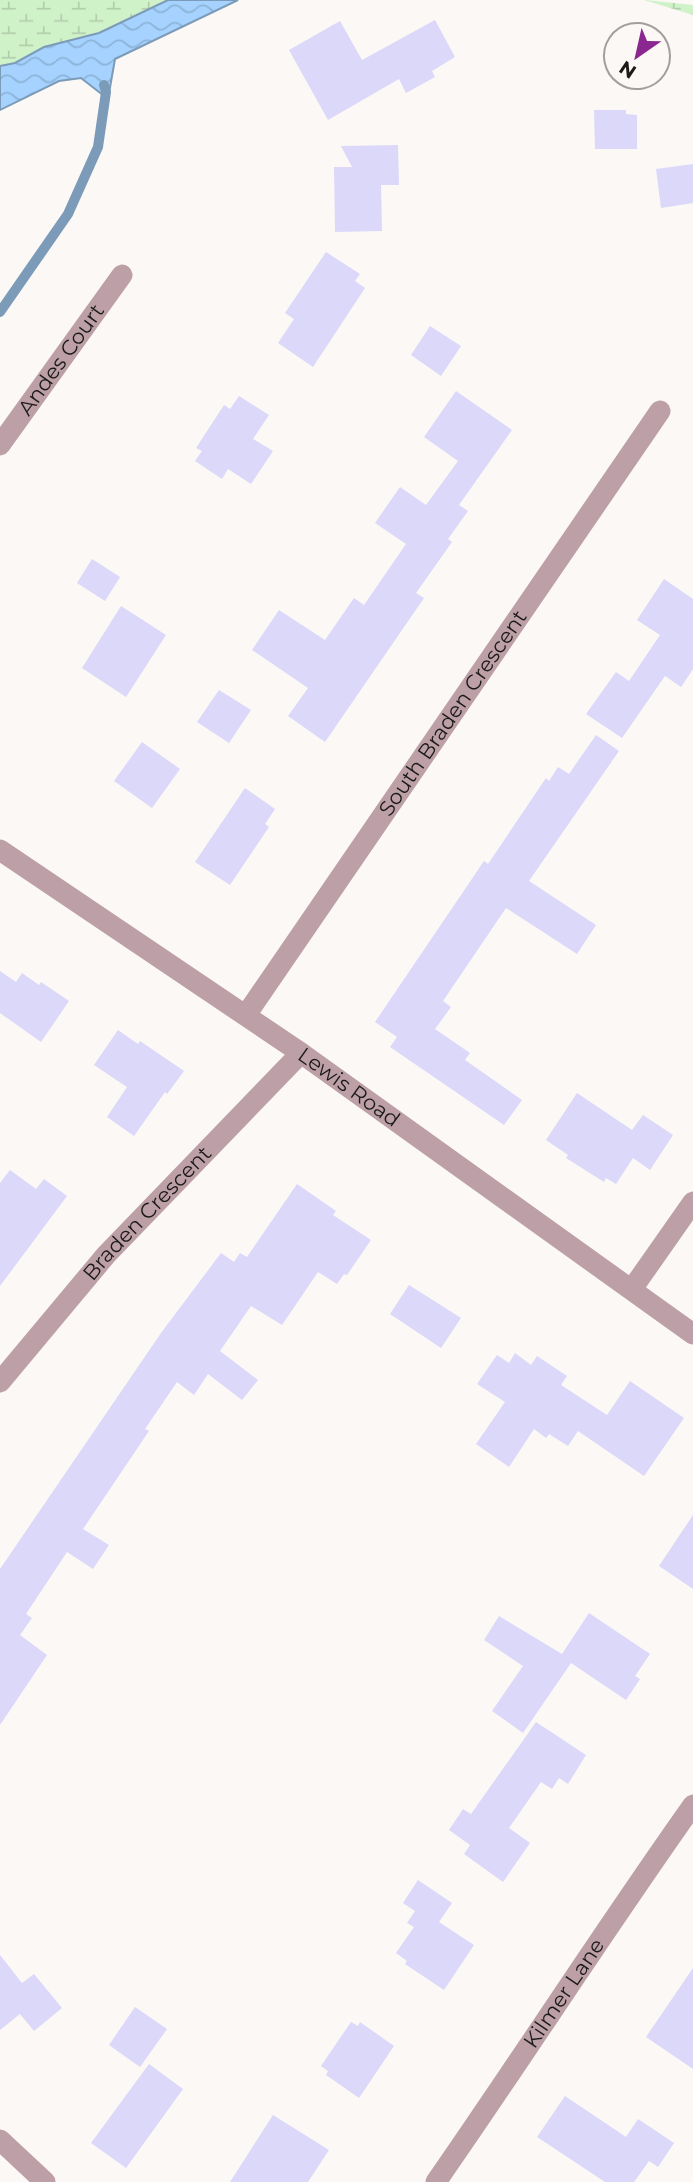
<svg xmlns="http://www.w3.org/2000/svg" width="693" height="2182" viewBox="0 0 693 2182" font-family="Montserrat,sans-serif">
<defs>
<pattern id="wetland-marsh" width="20" height="14" patternUnits="userSpaceOnUse" patternTransform="scale(1.75)"><rect width="20" height="14" fill="#d0f2c9"/><path d="M1 5h8M5 5V1M11 12h8M15 12V8" fill="none" stroke="#b2cfac"/></pattern>
<pattern id="water-waves" width="16" height="10" patternUnits="userSpaceOnUse" patternTransform="scale(1.75)"><rect width="16" height="10" fill="#a5d2fe"/><path d="M0 5q4-4 8 0t8 0" fill="none" stroke="#8db4d9"/></pattern>
</defs>
<rect width="100%" height="100%" fill="#fbf8f5"/>
<g fill="url(#wetland-marsh)">
<path d="M0,0H168L99,33L44,47L15,63L0,66Z"/>
<path d="M645,0L693,5V15L644,0Z"/>
</g>
<path fill="url(#water-waves)" stroke="#7c9bb9" stroke-width="2" d="M168,0H238L115,59L108,99L81,78L59,81L0,110V66L15,63L44,47L99,33Z"/>
<g fill="none" stroke-linecap="round" stroke-linejoin="round">
<path stroke="#7c9bb9" stroke-width="10" d="M0,312L68,214L98,147L106,92L104,85"/>
</g>
<g fill="#dcd8fa">
<path d="M435,20L455,57L432,71L435,77L406,93L399,79L328,120L289,50L340,21L362,60Z"/>
<path d="M594,110H626V114L637,115V149H595Z"/>
<path d="M398,145L399,185H381L382,231L335,232L334,167H352L341,146Z"/>
<path d="M693,164V203L661,208L656,169Z"/>
<path d="M326,252L360,274L355,281L365,288L313,367L278,343L294,319L285,313Z"/>
<path d="M430,326L461,346L441,376L411,355Z"/>
<path d="M456,391L512,430L459,505L468,511L448,539L452,542L416,593L424,598L325,742L288,716L308,688L252,650L279,610L325,640L354,598L364,605L406,544L375,523L400,487L426,505L458,461L424,437Z"/>
<path d="M239,396L269,415L253,439L273,451L251,484L228,469L222,479L195,461L202,451L196,448L224,405L230,409Z"/>
<path d="M92,559L120,577L105,601L77,583Z"/>
<path d="M664,579L693,599V669L681,687L665,676L622,738L586,714L616,672L629,681L660,635L637,620Z"/>
<path d="M121,606L166,635L126,697L82,668Z"/>
<path d="M219,690L251,710L229,743L197,722Z"/>
<path d="M596,735L619,751L529,881L596,925L577,954L506,908L443,1001L451,1007L435,1029L470,1053L465,1060L522,1100L504,1125L390,1047L397,1037L375,1022L484,861L488,864L546,778L549,781L558,767L569,774Z"/>
<path d="M142,742L180,769L152,808L114,781Z"/>
<path d="M245,788L275,809L265,824L269,827L230,885L195,862Z"/>
<path d="M0,971L16,982L22,973L39,985L41,982L69,1001L41,1042L0,1013Z"/>
<path d="M118,1030L138,1044L140,1041L184,1071L167,1094L165,1092L134,1136L107,1117L127,1087L94,1065Z"/>
<path d="M577,1093L632,1130L643,1115L673,1135L650,1170L633,1158L616,1184L606,1178L604,1182L566,1158L568,1155L546,1140Z"/>
<path d="M10,1170L36,1189L44,1179L67,1196L0,1286V1183Z"/>
<path d="M297,1184L336,1211L333,1215L371,1240L347,1275L344,1274L337,1284L318,1272L282,1325L251,1306L220,1351L258,1380L242,1400L208,1374L194,1395L177,1382L145,1429L149,1431L83,1529L109,1545L93,1569L67,1552L26,1614L32,1618L20,1635L47,1655L0,1725V1569L161,1333L221,1253L234,1262L240,1253L247,1257Z"/>
<path d="M409,1285L461,1318L441,1348L390,1314Z"/>
<path d="M515,1353L531,1365L537,1356L567,1376L561,1385L607,1415L630,1381L684,1418L644,1476L578,1431L568,1446L549,1434L546,1438L534,1429L509,1467L476,1444L505,1402L477,1384L497,1355L509,1363Z"/>
<path d="M693,1515V1589L659,1566Z"/>
<path d="M589,1613L650,1654L635,1676L640,1679L626,1700L571,1663L523,1733L492,1711L523,1666L484,1640L499,1616L562,1654Z"/>
<path d="M536,1722L586,1755L568,1784L559,1778L552,1789L541,1782L509,1828L530,1843L503,1882L464,1854L470,1845L449,1830L463,1809L471,1814Z"/>
<path d="M418,1880L452,1903L439,1922L474,1945L444,1990L405,1964L407,1961L396,1953L414,1927L407,1923L415,1911L403,1903Z"/>
<path d="M0,1955L22,1983L34,1974L62,2008L34,2031L20,2014L0,2030Z"/>
<path d="M693,1968V2069L646,2037Z"/>
<path d="M135,2007L167,2029L140,2067L109,2045Z"/>
<path d="M351,2022L358,2026L360,2022L394,2046L359,2098L326,2075L328,2071L321,2066Z"/>
<path d="M149,2064L183,2089L126,2168L91,2143Z"/>
<path d="M565,2096L626,2137L638,2119L674,2143L658,2167L649,2161L634,2182H605L537,2137Z"/>
<path d="M273,2115L329,2150L308,2182H230Z"/>
</g>
<g fill="none" stroke-linecap="round" stroke-linejoin="round">
<g stroke="#bda0a7" stroke-width="21">
<path id="s1" d="M0,445L122,275"/>
<path id="s2" d="M0,850L301,1053L693,1334"/>
<path id="s3" d="M246,1015L660,411"/>
<path d="M632,1289L693,1202"/>
<path id="s4" d="M0,1382L106,1255L301,1053"/>
<path d="M0,2140L45,2182"/>
<path id="s5" d="M436,2182C523,2057 605,1929 693,1805"/>
</g>
</g>
<g text-anchor="middle" stroke-width="5" stroke-linejoin="round" paint-order="stroke">
<g font-size="21" fill="#1b1a19" stroke="#fbf8f5">
<text dy="7" stroke="none"><textPath href="#s1" startOffset="105">Andes Court</textPath></text>
<text dy="7" stroke="none"><textPath href="#s3" startOffset="366">South Braden Crescent</textPath></text>
<text dy="7" stroke="none"><textPath href="#s2" startOffset="422">Lewis Road</textPath></text>
<text dy="7" stroke="none"><textPath href="#s4" startOffset="224">Braden Crescent</textPath></text>
<text dy="7" stroke="none"><textPath href="#s5" startOffset="228">Kilmer Lane</textPath></text>
</g>
</g>
<g transform="translate(637 56) rotate(214)"><circle r="33" fill="#fbf8f5" stroke="#a19f9d" stroke-width="2"/>
<path d="M0-5L12 26L0 18L-12 26Z" fill="#8a2890"/>
<text y="-10" font-size="19" font-weight="bold" text-anchor="middle" fill="#1b1a19">N</text>
</g>
</svg>
